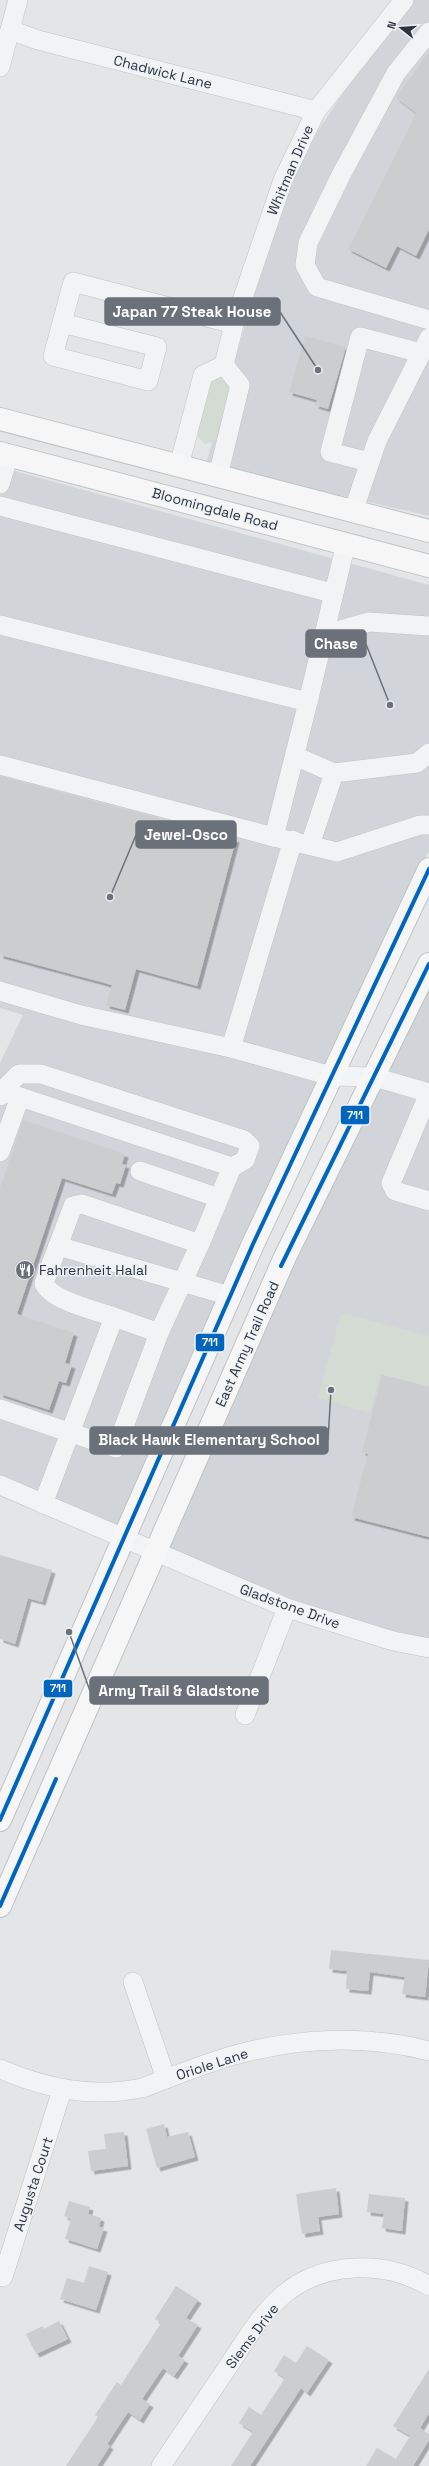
<svg xmlns="http://www.w3.org/2000/svg" width="429" height="2466" viewBox="0 0 429 2466" font-family="'Space Grotesk',sans-serif">
<defs>
<filter id="shadow"><feDropShadow dx="3.5" dy="3.5" stdDeviation="0" flood-color="#0004"/></filter>
</defs>
<rect width="100%" height="100%" fill="#e3e5e7"/>
<g fill="#d1d5da">
<path d="M413,0H429V516L206,464L264,257L307,147L363,64Z"/>
<path d="M0,467L429,585V850L320,1082L120,1527L0,1476V1063L23,1015L0,1008Z"/>
<path d="M429,977V1641L398,1635L290,1601L163,1548L318,1203Z"/>
</g>
<g fill="#d4dbd3">
<path d="M221,377L226,379L229,388L215,441L205,444L198,437V430L212,381Z"/>
<path d="M341,1313L429,1336V1386L380,1374L370,1413L318,1398Z"/>
</g>
<g fill="#cbcdcf" filter="url(#shadow)">
<path d="M429,52V229L416,256L397,246L386,268L348,249L416,113L396,98Z"/>
<path d="M305,336L346,347L328,409L315,405L317,400L289,392Z"/>
<path d="M0,776L236,839L197,986L136,969L125,1010L106,1005L112,985L0,955Z"/>
<path d="M23,1120L125,1154L122,1164L126,1165L120,1184L116,1183L112,1194L62,1178L17,1314L74,1333L65,1363L72,1365L66,1383L59,1381L49,1410L0,1394V1189Z"/>
<path d="M382,1375L429,1387V1537L351,1517L368,1454L362,1452Z"/>
<path d="M0,1555L52,1570L42,1602L28,1598L15,1644L0,1639Z"/>
<path d="M331,1950L429,1960L425,1997L402,1994L405,1977L370,1972L368,1991L346,1989L347,1971L329,1969Z"/>
<path d="M164,2124L167,2137L188,2132L195,2157L157,2168L146,2129Z"/>
<path d="M124,2132L128,2166L91,2171L88,2151L106,2149L104,2134Z"/>
<path d="M336,2188L339,2214L318,2217L320,2231L302,2234L296,2194Z"/>
<path d="M369,2194L405,2198L402,2231L382,2228L384,2214L367,2212Z"/>
<path d="M69,2201L90,2207L88,2214L101,2218L99,2227L104,2228L97,2249L65,2239L71,2219L64,2216Z"/>
<path d="M89,2266L108,2272L96,2310L60,2299L67,2278L84,2283Z"/>
<path d="M176,2286L198,2300L186,2318L198,2325L178,2356L185,2360L174,2376L163,2368L142,2399L150,2404L140,2420L128,2412L107,2444L110,2446L97,2466H66L98,2417L95,2415L117,2382L121,2385L161,2323L155,2319Z"/>
<path d="M59,2321L68,2339L36,2354L26,2334L43,2326L44,2329Z"/>
<path d="M307,2346L329,2360L307,2393L301,2388L250,2466H231L253,2432L239,2423L249,2407L261,2415L285,2378L274,2371L284,2355L296,2363Z"/>
<path d="M429,2369V2413L420,2428L429,2434V2440L413,2466H366L377,2448L396,2459L410,2436L393,2426Z"/>
</g>
<g fill="none" stroke-linecap="round" stroke-linejoin="round">
<defs>
<g id="minor">
<path d="M10,30L38,40L316,111"/>
<path d="M429,32L396,73L341,175L308,243L305,265L317,287L429,320"/>
<path d="M0,67L18,0"/>
<path d="M62,323L157,347L148,381L53,356L73,282L234,324"/>
<path d="M224,365L234,324L283,180L316,111L404,0"/>
<path d="M369,462L330,452L360,337L421,353"/>
<path d="M179,466L203,375L224,365"/>
<path d="M218,476L240,385L224,365"/>
<path d="M0,484L9,455"/>
<path d="M0,506L332,593"/>
<path d="M353,512L377,441L429,338"/>
<path d="M0,625L308,702L274,837L337,852L420,825H429"/>
<path d="M323,635L369,622L429,626"/>
<path d="M308,702L346,543"/>
<path d="M295,756L334,773"/>
<path d="M0,765L274,837"/>
<path d="M310,845L334,773L417,763L429,753"/>
<path d="M0,991L81,1015L231,1048L331,1076L374,1077L429,1093"/>
<path d="M231,1048L293,840"/>
<path d="M2,1091L19,1074H41L244,1140L250,1146L245,1160L232,1167"/>
<path d="M429,1093L391,1183L395,1191L429,1201"/>
<path d="M0,1096L2,1091L232,1167L200,1244L159,1333L116,1448L0,1409"/>
<path d="M0,1152L20,1097"/>
<path d="M140,1171L219,1198"/>
<path d="M58,1246L230,1296"/>
<path d="M114,1317C96,1311 50,1300 44,1283L73,1206L82,1204L200,1244"/>
<path d="M0,1485L287,1608L393,1641L429,1648"/>
<path d="M43,1504L114,1317L159,1333"/>
<path d="M245,1715L287,1608"/>
<path d="M133,1982L166,2079"/>
<path d="M0,2069C47,2089 91,2098 142,2088C171,2077 201,2065 231,2056C295,2038 364,2034 429,2051"/>
<path d="M3,2277L62,2090"/>
<path d="M161,2466C184,2432 207,2398 229,2365C245,2341 261,2314 283,2295C323,2261 385,2260 429,2286"/>
</g>
<g id="major">
<path d="M0,419L429,531"/>
<path d="M0,453L429,566"/>
<path d="M0,1820L253,1244L429,869"/>
<path d="M0,1906L285,1257L429,964"/>
</g>
</defs>
<use href="#minor" stroke="#c1c3c5" stroke-width="20"/>
<use href="#major" stroke="#bfc2c4" stroke-width="24"/>
<use href="#minor" stroke="#f1f3f4" stroke-width="19"/>
<use href="#major" stroke="#f6f6f6" stroke-width="22"/>
<defs>
<g id="bus-1">
<path d="M281,1266L429,964"/>
<path d="M0,1820L253,1244L429,869"/>
<path d="M0,1906L56,1779"/>
</g>
</defs>
<use href="#bus-1" stroke="#f0f3f6" stroke-width="7"/>
<use href="#bus-1" stroke="#0065bd" stroke-width="4"/>
</g>
<defs>
<symbol id="restaurant-disc" viewBox="-11 -11 22 22"><circle r="9.5" fill="#6b717a" stroke="#f0f3f6"/><path d="M-5-6h1v4h1v-4h1v4h1v-4h1v5L-1.5 .5V6h-2V.5L-5-1ZM5-6V6H3V1.5H1.5Q1.5-4 5-6Z" fill="#fff"/></symbol>
</defs>
<g fill-rule="evenodd">
<use href="#restaurant-disc" x="14" y="1259" width="22" height="22"/>
</g>
<g text-anchor="middle" stroke-width="3" stroke-linejoin="round" paint-order="stroke">
<g font-size="14" fill="#2b333f" stroke="#f0f3f6">
<text transform="translate(163 72) rotate(14)" y="5">Chadwick Lane</text>
<text transform="translate(290 170) rotate(-67)" y="5">Whitman Drive</text>
<text transform="translate(215 509) rotate(15)" y="5">Bloomingdale Road</text>
<text transform="translate(247 1344) rotate(-66)" y="5">East Army Trail Road</text>
<text transform="translate(290 1606) rotate(20)" y="5">Gladstone Drive</text>
<text transform="translate(212 2064) rotate(-18)" y="5">Oriole Lane</text>
<text transform="translate(33 2184) rotate(-72)" y="5">Augusta Court</text>
<text transform="translate(252 2336) rotate(-53)" y="5">Siems Drive</text>
</g>
<g font-size="14" fill="#2b333f" stroke="#f0f3f6" text-anchor="start">
<text x="39" y="1275">Fahrenheit Halal</text>
</g>
</g>
<path fill="none" stroke="#6b717a" stroke-width="1.5" d="M318 370L280 312M390 705L366 644M110 897L136 835M331 1390L328 1440M69 1632L90 1691"/>
<g fill="#6b717a" stroke="#f0f3f6" stroke-width="1.5">
<circle cx="318" cy="370" r="4"/>
<circle cx="390" cy="705" r="4"/>
<circle cx="110" cy="897" r="4"/>
<circle cx="331" cy="1390" r="4"/>
<circle cx="69" cy="1632" r="4"/>
</g>
<g fill="#6b717a" stroke="#6b717a" stroke-width="1.5">
<rect x="105" y="298" width="175" height="27" rx="4"/>
<rect x="306" y="630" width="60" height="27" rx="4"/>
<rect x="136" y="821" width="100" height="27" rx="4"/>
<rect x="90" y="1427" width="238" height="27" rx="4"/>
<rect x="90" y="1677" width="178" height="27" rx="4"/>
</g>
<g font-size="15" text-anchor="middle" font-weight="bold" fill="#fff">
<text x="192" y="317">Japan 77 Steak House</text>
<text x="336" y="649">Chase</text>
<text x="186" y="840">Jewel-Osco</text>
<text x="209" y="1445">Black Hawk Elementary School</text>
<text x="179" y="1696">Army Trail &amp; Gladstone</text>
</g>
<g stroke="#f0f3f6" stroke-width="1.5">
<rect x="340" y="1105" width="30" height="20" rx="4" fill="#0065bd"/>
<rect x="195" y="1333" width="30" height="19" rx="4" fill="#0065bd"/>
<rect x="43" y="1679" width="30" height="19" rx="4" fill="#0065bd"/>
</g>
<g font-size="11" text-anchor="middle" font-weight="bold" fill="#fff">
<text x="355" y="1119">711</text>
<text x="210" y="1346">711</text>
<text x="58" y="1692">711</text>
</g>
<g transform="translate(401 28) rotate(287)" stroke="#f0f3f6" stroke-width="3" paint-order="stroke">
<path d="M0-3L7 15L0 10L-7 15Z" fill="#2b333f"/>
<text y="-6" font-size="11" font-weight="bold" text-anchor="middle" fill="#2b333f">N</text>
</g>
</svg>
